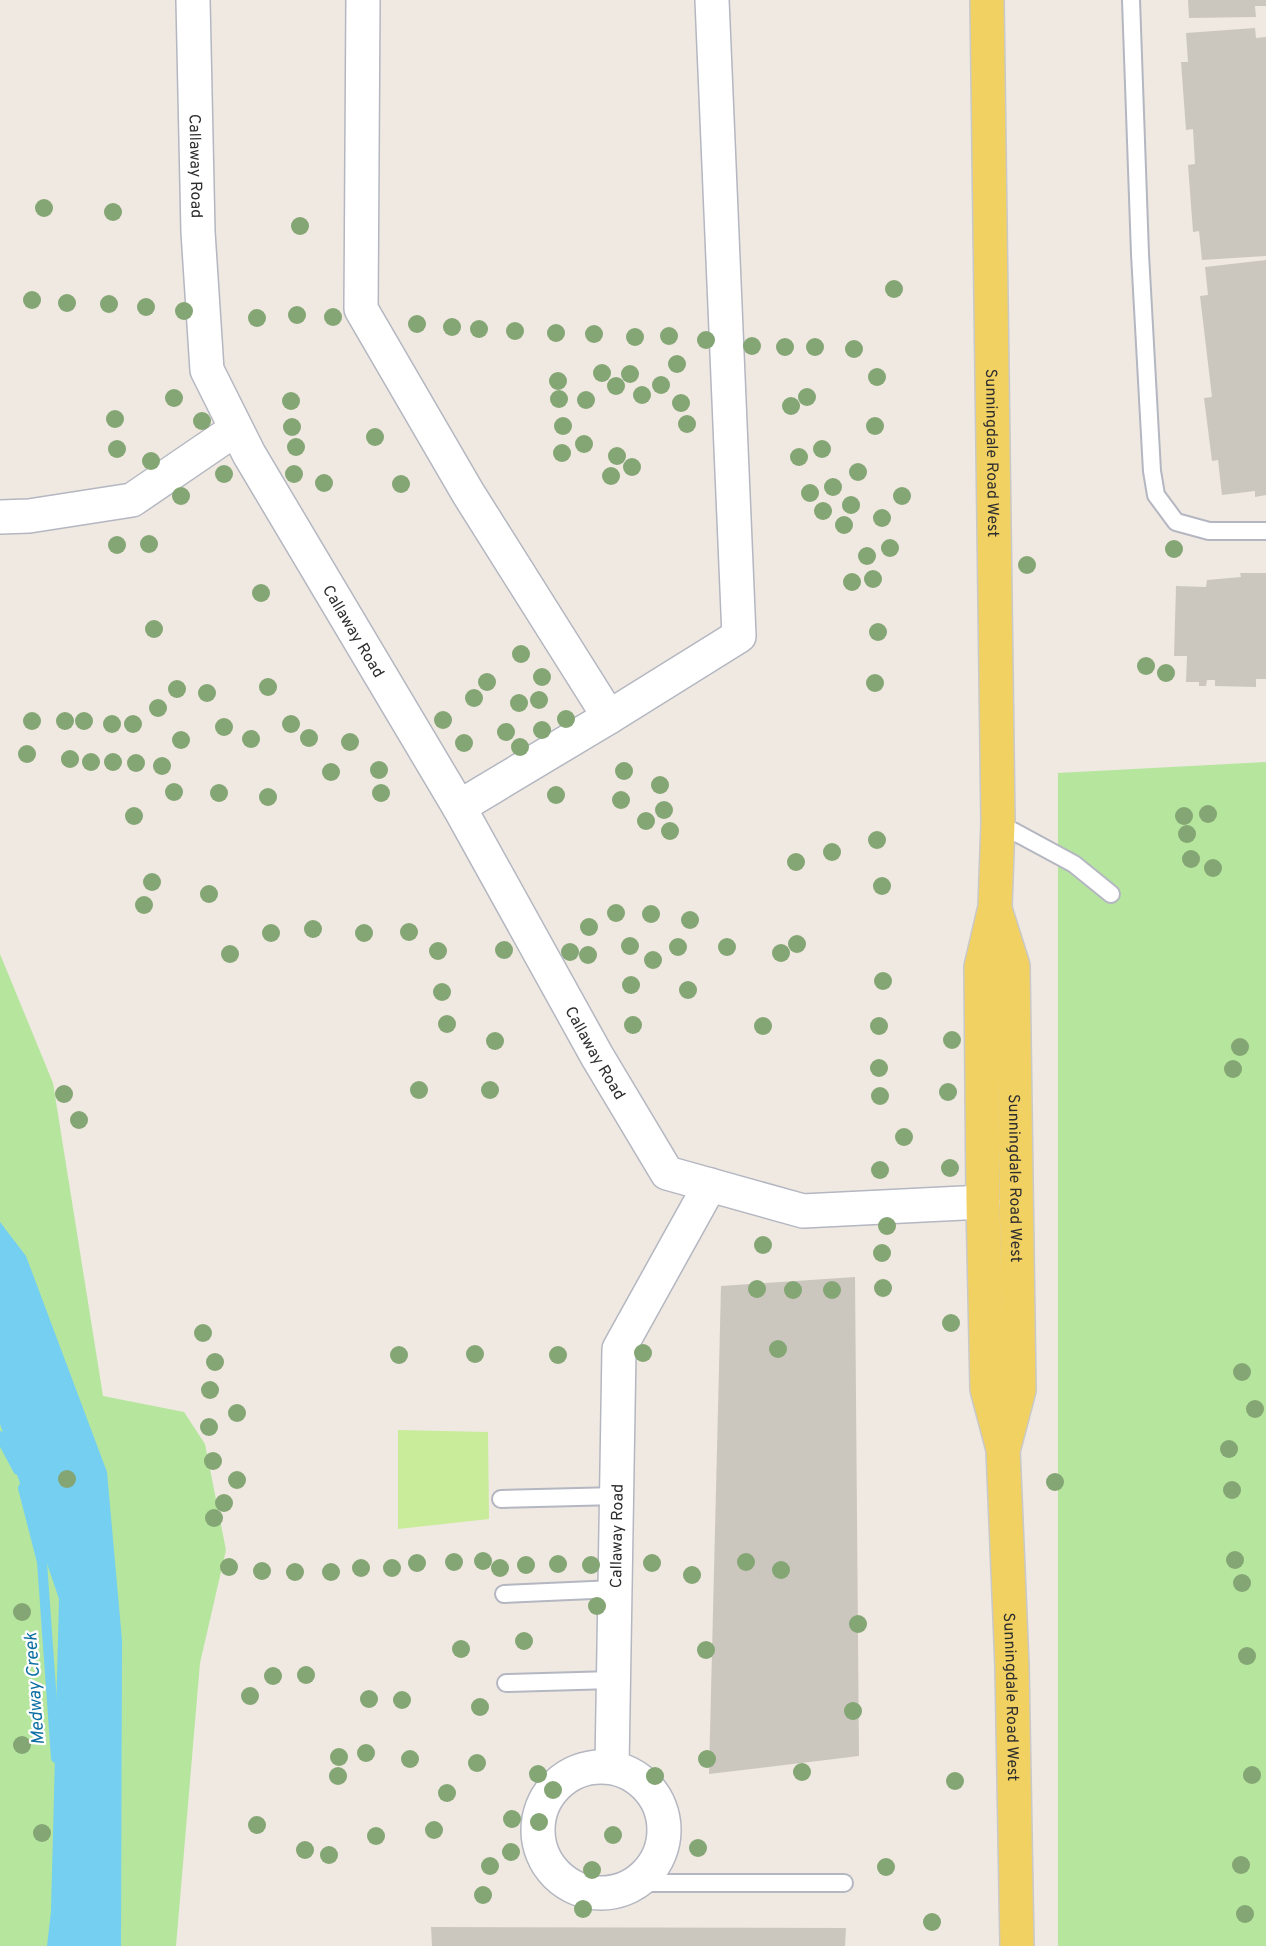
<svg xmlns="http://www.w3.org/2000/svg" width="1266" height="1946" viewBox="0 0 1266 1946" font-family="Overpass,sans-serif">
<rect width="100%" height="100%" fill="#efe9e1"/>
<g fill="#b6e59e">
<path d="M1266,762V1946H1058V773Z"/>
<path d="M0,954L53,1083L103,1396L184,1412L205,1444L226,1550L200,1663L176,1946H110L92,1508L0,1284Z"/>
<path d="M0,1323L77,1510L92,1946H0Z"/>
</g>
<path fill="#c9ec9a" d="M398,1430L488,1432L489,1519L398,1529Z"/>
<path fill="#75cff0" d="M0,1222L26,1256L107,1472L122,1640L121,1946H47L51,1911L59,1599L0,1424Z"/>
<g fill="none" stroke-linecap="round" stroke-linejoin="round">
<g stroke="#75cff0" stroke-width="10">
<path d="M0,1436L18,1470"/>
<path d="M23,1488L42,1562L56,1758"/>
</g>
</g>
<g fill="#cbc7bf">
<path d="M1188,0H1266V6H1255L1256,17L1189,18Z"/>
<path d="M1255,28L1256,38L1266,37V256L1202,260L1199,231L1193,232L1188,165L1195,164L1193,129L1186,130L1181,62H1188L1186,33Z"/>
<path d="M1266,260V495L1255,497V491L1222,495L1218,460L1212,461L1204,398L1212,397L1200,296L1208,295L1205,267Z"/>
<path d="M1240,573H1266V679H1256V687L1215,686V680H1207L1206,686H1199V682H1186L1187,656H1174L1176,586L1206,587L1207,580L1241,577Z"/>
<path d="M855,1277L859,1756L709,1774L721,1286Z"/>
<path d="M431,1927L846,1928L845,1946H432Z"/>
</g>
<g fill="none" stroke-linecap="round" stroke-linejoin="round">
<defs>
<g id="lane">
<path d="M1131,0L1140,254L1152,471L1156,495L1176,522L1209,531H1266"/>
<path d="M998,823L1074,864L1111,894"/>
<path d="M501,1499L617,1496"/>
<path d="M504,1594L615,1589"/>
<path d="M506,1683L613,1680"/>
<path d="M634,1883H844"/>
</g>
<g id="street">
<path id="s1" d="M193,0L198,232L207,370L249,454L459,807L597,1056L667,1173L803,1211L983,1202"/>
<path d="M363,0L361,309L468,493L609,717"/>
<path d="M0,517L29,516L132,500L236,429"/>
<path d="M459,807L609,717L739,636L712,0"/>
<path id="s2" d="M612,1767L619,1349L710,1185"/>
<circle cx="601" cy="1830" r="63"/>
</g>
<g id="primary">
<path id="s3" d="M987,0L998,823L995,907L981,967L983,1202L987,1389L1003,1449L1012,1666L1017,1946"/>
<path id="s4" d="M995,909L1013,966L1019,1390L1004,1447"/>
</g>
</defs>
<use href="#lane" stroke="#b4b7c1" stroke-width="20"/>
<use href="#street" stroke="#b4b7c1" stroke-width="36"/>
<use href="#primary" stroke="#c9c9c9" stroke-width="36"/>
<use href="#lane" stroke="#fff" stroke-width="16"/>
<use href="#street" stroke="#fff" stroke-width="33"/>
<use href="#primary" stroke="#f2d163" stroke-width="33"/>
</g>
<g fill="#84a574">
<circle cx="44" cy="208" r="9"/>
<circle cx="113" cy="212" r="9"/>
<circle cx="300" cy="226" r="9"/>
<circle cx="894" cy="289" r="9"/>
<circle cx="32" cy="300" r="9"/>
<circle cx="67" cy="303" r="9"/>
<circle cx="109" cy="304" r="9"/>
<circle cx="146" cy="307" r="9"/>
<circle cx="184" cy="311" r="9"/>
<circle cx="297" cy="315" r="9"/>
<circle cx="333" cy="317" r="9"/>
<circle cx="257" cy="318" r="9"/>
<circle cx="417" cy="324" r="9"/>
<circle cx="452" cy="327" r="9"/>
<circle cx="479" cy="329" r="9"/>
<circle cx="515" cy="331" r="9"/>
<circle cx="556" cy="333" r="9"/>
<circle cx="594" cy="334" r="9"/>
<circle cx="669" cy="336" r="9"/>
<circle cx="635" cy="337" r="9"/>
<circle cx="706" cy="340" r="9"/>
<circle cx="752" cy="346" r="9"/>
<circle cx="785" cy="347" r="9"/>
<circle cx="815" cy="347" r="9"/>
<circle cx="854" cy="349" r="9"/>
<circle cx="677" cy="364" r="9"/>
<circle cx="602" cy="373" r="9"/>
<circle cx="630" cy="374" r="9"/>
<circle cx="877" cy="377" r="9"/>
<circle cx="558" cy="381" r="9"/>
<circle cx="661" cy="385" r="9"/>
<circle cx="616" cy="386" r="9"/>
<circle cx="642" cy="395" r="9"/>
<circle cx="807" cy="397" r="9"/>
<circle cx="174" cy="398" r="9"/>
<circle cx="559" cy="399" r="9"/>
<circle cx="586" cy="400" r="9"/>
<circle cx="291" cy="401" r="9"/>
<circle cx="681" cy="403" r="9"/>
<circle cx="791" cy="406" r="9"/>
<circle cx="115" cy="419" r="9"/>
<circle cx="202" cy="421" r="9"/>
<circle cx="687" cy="424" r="9"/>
<circle cx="563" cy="426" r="9"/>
<circle cx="875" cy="426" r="9"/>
<circle cx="292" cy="427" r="9"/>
<circle cx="375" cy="437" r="9"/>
<circle cx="584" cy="444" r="9"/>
<circle cx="296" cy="447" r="9"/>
<circle cx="117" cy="449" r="9"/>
<circle cx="822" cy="449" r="9"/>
<circle cx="562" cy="453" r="9"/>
<circle cx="617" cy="456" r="9"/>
<circle cx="799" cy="457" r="9"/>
<circle cx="151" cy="461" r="9"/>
<circle cx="632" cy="467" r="9"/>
<circle cx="858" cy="472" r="9"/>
<circle cx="224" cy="474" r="9"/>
<circle cx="294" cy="474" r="9"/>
<circle cx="611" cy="476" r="9"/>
<circle cx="324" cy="483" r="9"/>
<circle cx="401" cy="484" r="9"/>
<circle cx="833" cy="487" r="9"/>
<circle cx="810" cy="493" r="9"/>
<circle cx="181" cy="496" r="9"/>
<circle cx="902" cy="496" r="9"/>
<circle cx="851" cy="505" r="9"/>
<circle cx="823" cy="511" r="9"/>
<circle cx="882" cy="518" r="9"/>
<circle cx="844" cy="525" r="9"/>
<circle cx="149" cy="544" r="9"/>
<circle cx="117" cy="545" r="9"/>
<circle cx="890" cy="548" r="9"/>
<circle cx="1174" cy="549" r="9"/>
<circle cx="867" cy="556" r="9"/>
<circle cx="1027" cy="565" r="9"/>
<circle cx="873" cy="579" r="9"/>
<circle cx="852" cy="582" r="9"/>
<circle cx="261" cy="593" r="9"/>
<circle cx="154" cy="629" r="9"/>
<circle cx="878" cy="632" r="9"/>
<circle cx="521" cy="654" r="9"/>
<circle cx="1146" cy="666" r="9"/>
<circle cx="1166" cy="673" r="9"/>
<circle cx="542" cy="677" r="9"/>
<circle cx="487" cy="682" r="9"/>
<circle cx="875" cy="683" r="9"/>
<circle cx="268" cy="687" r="9"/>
<circle cx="177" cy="689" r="9"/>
<circle cx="207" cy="693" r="9"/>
<circle cx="474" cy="698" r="9"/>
<circle cx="539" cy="700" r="9"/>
<circle cx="519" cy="703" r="9"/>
<circle cx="158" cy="708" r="9"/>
<circle cx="566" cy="719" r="9"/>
<circle cx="443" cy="720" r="9"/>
<circle cx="32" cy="721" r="9"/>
<circle cx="65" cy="721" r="9"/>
<circle cx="84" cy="721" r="9"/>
<circle cx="112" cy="724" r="9"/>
<circle cx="133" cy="724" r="9"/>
<circle cx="291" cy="724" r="9"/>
<circle cx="224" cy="727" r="9"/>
<circle cx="542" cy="730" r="9"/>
<circle cx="506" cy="732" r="9"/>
<circle cx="309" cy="738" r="9"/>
<circle cx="251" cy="739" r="9"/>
<circle cx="181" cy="740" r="9"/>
<circle cx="350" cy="742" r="9"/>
<circle cx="464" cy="743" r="9"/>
<circle cx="520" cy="747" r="9"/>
<circle cx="27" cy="754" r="9"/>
<circle cx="70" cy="759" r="9"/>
<circle cx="91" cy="762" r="9"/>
<circle cx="113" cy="762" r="9"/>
<circle cx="136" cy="763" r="9"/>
<circle cx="162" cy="766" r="9"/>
<circle cx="379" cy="770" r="9"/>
<circle cx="624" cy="771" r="9"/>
<circle cx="331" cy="772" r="9"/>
<circle cx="660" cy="785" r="9"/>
<circle cx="174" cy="792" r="9"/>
<circle cx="219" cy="793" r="9"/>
<circle cx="381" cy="793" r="9"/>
<circle cx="556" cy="795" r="9"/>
<circle cx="268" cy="797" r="9"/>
<circle cx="621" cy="800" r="9"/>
<circle cx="664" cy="810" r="9"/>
<circle cx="1208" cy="814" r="9"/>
<circle cx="134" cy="816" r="9"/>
<circle cx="1184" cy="816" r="9"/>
<circle cx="646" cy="821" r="9"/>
<circle cx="670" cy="831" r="9"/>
<circle cx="1187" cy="834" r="9"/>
<circle cx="877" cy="840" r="9"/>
<circle cx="832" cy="852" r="9"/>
<circle cx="1191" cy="859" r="9"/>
<circle cx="796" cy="862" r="9"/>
<circle cx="1213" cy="868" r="9"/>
<circle cx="152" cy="882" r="9"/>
<circle cx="882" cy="886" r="9"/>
<circle cx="209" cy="894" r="9"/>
<circle cx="144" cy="905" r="9"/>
<circle cx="616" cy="913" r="9"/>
<circle cx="651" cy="914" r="9"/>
<circle cx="690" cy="920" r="9"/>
<circle cx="589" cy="927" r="9"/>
<circle cx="313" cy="929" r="9"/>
<circle cx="409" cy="932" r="9"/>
<circle cx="271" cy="933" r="9"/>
<circle cx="364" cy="933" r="9"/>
<circle cx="797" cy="944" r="9"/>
<circle cx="630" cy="946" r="9"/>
<circle cx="678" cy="947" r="9"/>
<circle cx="727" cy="947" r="9"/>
<circle cx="504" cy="950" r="9"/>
<circle cx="438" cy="951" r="9"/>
<circle cx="570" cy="952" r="9"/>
<circle cx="781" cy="953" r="9"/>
<circle cx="230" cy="954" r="9"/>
<circle cx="588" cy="955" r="9"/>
<circle cx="653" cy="960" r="9"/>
<circle cx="883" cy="981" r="9"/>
<circle cx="631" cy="985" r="9"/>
<circle cx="688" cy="990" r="9"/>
<circle cx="442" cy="992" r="9"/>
<circle cx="447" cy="1024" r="9"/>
<circle cx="633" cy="1025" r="9"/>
<circle cx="763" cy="1026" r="9"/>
<circle cx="879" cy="1026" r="9"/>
<circle cx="952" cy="1040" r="9"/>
<circle cx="495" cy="1041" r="9"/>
<circle cx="1240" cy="1047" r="9"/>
<circle cx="879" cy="1068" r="9"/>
<circle cx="1233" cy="1069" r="9"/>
<circle cx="419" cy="1090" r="9"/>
<circle cx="490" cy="1090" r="9"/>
<circle cx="948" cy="1092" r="9"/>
<circle cx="64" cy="1094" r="9"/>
<circle cx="880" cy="1096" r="9"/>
<circle cx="79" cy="1120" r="9"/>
<circle cx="904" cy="1137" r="9"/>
<circle cx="950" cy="1168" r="9"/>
<circle cx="880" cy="1170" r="9"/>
<circle cx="887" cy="1226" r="9"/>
<circle cx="763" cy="1245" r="9"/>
<circle cx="882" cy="1253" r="9"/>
<circle cx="883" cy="1288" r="9"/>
<circle cx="757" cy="1289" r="9"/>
<circle cx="793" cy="1290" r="9"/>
<circle cx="832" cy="1290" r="9"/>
<circle cx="951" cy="1323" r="9"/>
<circle cx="203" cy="1333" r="9"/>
<circle cx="778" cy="1349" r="9"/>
<circle cx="643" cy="1353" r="9"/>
<circle cx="475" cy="1354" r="9"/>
<circle cx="399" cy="1355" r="9"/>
<circle cx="558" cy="1355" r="9"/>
<circle cx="215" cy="1362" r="9"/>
<circle cx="1242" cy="1372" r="9"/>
<circle cx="210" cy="1390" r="9"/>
<circle cx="1255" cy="1409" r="9"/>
<circle cx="237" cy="1413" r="9"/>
<circle cx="209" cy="1427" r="9"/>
<circle cx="1229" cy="1449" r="9"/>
<circle cx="213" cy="1461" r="9"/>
<circle cx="67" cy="1479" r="9"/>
<circle cx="237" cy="1480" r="9"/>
<circle cx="1055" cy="1482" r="9"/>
<circle cx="1232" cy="1490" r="9"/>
<circle cx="224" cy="1503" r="9"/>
<circle cx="214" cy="1518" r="9"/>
<circle cx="1235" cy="1560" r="9"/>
<circle cx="483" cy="1561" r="9"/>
<circle cx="454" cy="1562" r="9"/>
<circle cx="746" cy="1562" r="9"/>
<circle cx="417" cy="1563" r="9"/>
<circle cx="652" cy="1563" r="9"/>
<circle cx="558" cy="1564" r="9"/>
<circle cx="526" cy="1565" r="9"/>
<circle cx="591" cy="1565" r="9"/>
<circle cx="229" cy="1567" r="9"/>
<circle cx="361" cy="1568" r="9"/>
<circle cx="392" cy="1568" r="9"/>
<circle cx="500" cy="1568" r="9"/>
<circle cx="781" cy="1570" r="9"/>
<circle cx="262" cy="1571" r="9"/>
<circle cx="295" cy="1572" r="9"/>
<circle cx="331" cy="1572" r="9"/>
<circle cx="692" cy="1575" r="9"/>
<circle cx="1242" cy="1583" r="9"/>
<circle cx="597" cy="1606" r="9"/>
<circle cx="22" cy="1612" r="9"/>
<circle cx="858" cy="1624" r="9"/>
<circle cx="524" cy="1641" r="9"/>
<circle cx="461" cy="1649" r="9"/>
<circle cx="706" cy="1650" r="9"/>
<circle cx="1247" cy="1656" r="9"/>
<circle cx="306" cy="1675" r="9"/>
<circle cx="273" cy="1676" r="9"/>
<circle cx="250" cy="1696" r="9"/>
<circle cx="369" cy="1699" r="9"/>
<circle cx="402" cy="1700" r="9"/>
<circle cx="480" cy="1707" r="9"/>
<circle cx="853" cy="1711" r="9"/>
<circle cx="22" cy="1745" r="9"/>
<circle cx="366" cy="1753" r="9"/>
<circle cx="339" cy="1757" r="9"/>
<circle cx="410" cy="1759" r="9"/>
<circle cx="707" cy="1759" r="9"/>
<circle cx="477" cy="1763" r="9"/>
<circle cx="802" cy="1772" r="9"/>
<circle cx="538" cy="1774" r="9"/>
<circle cx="1252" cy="1775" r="9"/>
<circle cx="338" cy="1776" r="9"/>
<circle cx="655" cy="1776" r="9"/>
<circle cx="955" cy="1781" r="9"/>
<circle cx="553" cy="1790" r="9"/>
<circle cx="447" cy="1793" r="9"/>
<circle cx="512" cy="1819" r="9"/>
<circle cx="539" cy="1822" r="9"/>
<circle cx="257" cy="1825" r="9"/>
<circle cx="434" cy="1830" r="9"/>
<circle cx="42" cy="1833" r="9"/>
<circle cx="613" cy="1835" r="9"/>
<circle cx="376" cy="1836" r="9"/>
<circle cx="698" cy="1848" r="9"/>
<circle cx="305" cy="1850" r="9"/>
<circle cx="511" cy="1852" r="9"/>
<circle cx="329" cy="1855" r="9"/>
<circle cx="1241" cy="1865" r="9"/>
<circle cx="490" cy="1866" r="9"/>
<circle cx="886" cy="1867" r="9"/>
<circle cx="592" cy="1870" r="9"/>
<circle cx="483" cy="1895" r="9"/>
<circle cx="583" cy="1909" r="9"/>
<circle cx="1245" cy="1914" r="9"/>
<circle cx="932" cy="1922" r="9"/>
</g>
<g text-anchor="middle" stroke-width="4.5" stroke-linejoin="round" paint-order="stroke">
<g font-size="16" fill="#2e2e2e" stroke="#fff">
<text dy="6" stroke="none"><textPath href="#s1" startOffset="166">Callaway Road</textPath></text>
<text dy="6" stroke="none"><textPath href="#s3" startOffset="453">Sunningdale Road West</textPath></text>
<text dy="6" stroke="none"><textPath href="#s1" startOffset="670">Callaway Road</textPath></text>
<text dy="6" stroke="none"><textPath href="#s1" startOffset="1156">Callaway Road</textPath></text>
<text dy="6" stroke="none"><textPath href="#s4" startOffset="272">Sunningdale Road West</textPath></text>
<text dy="6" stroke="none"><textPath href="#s2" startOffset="231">Callaway Road</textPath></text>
<text dy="6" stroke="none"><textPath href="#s3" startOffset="1701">Sunningdale Road West</textPath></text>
</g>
<g font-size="18" font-style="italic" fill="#0d6fa3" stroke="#fff">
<text transform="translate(34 1689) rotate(-94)" y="6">Medway Creek</text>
</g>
</g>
</svg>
